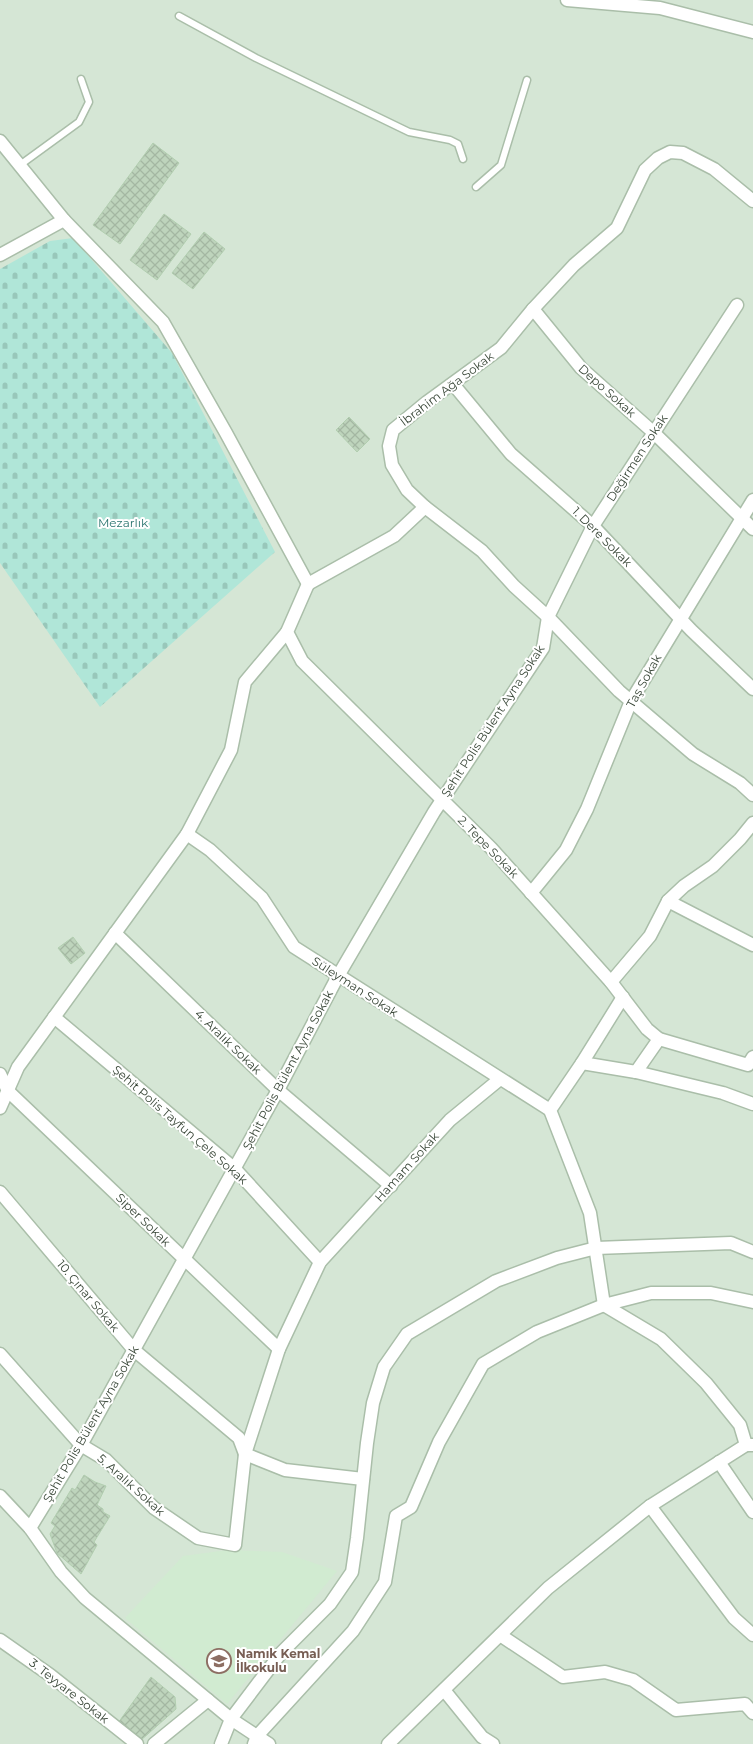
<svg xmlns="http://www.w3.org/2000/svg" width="753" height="1744" viewBox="0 0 753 1744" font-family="Montserrat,sans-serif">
<defs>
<pattern id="cemetery-stones" width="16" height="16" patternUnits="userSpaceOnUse" patternTransform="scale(1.25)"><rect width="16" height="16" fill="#b0e6d8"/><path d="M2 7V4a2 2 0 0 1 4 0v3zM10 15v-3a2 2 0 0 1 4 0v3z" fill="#98c7ba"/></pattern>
<pattern id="building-cross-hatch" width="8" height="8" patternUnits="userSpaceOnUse" patternTransform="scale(1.25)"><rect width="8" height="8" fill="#bed4bc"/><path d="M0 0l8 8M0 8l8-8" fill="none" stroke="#a4b7a2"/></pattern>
</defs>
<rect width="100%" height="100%" fill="#e6f2e6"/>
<rect fill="#d5e6d5" x="0" y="0" width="753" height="1744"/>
<path fill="#d1ebd1" d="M228,1550L282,1552L337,1571L227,1704L125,1618L183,1556Z"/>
<path fill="url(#cemetery-stones)" d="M73,238L172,353L275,552L100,707L0,563V269L50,241Z"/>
<g fill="url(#building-cross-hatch)" stroke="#b2ceb0">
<path d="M153,143L179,163L120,244L93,225Z"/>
<path d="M164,214L191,234L157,280L130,260Z"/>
<path d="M204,232L225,249L193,289L172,273Z"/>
<path d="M349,417L370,439L357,452L336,430Z"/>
<path d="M73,937L85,953L71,964L58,948Z"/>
<path d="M84,1475L95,1482L106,1486L97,1505L103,1509V1512L110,1516L94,1542L97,1545L81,1574L57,1553L50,1534L55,1526L51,1523L72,1488L75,1490Z"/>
<path d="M151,1677L175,1697L176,1709L140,1741L118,1723Z"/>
</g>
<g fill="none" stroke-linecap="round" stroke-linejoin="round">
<defs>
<g id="service">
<path d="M179,16L256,58L409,132L450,140L458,144L463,159"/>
<path d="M20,165L79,122L89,102L81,79"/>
<path d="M476,187L501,165L527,80"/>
</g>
<g id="minor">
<path d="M567,0L660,8L753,32"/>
<path d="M0,141L64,220"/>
<path d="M0,255L64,220L163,322L226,433L308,584"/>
<path d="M533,309L581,368L653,432L753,529"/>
<path d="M453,384L511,454L593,526L691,630L753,689"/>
<path d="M425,507L482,551L514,586L548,617L619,691L693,754L740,783L753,795"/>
<path d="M308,584L394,536L425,507L407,490L392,465L389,446L393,430L427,402L501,348L533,309L574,265L617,228L645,170L658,158L670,152L683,153L714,169L753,201"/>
<path d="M308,584L287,632L302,661L491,848L611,982L647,1029L659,1039L748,1065L753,1057"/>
<path d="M187,834L210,850L262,898L294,947L550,1110"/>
<path d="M531,893L566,850L587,809L631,701L753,500"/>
<path d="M668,901L753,945"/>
<path d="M115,933L278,1090L391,1186"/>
<path d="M611,982L650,936L668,901L684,886L713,866L740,839L753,823"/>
<path d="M54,1017L235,1169L320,1262"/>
<path d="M582,1063L623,997"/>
<path d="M636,1072L723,1093L753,1104"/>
<path d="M0,1074L8,1091L279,1349"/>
<path d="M0,1108L18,1067L187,834L231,750L245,682L287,632"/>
<path d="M0,1192L134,1350L239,1438L245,1454"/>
<path d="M604,1305L590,1213L550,1110L582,1063L636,1072L659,1039"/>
<path d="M604,1305L661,1339L706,1383L740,1425L746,1445H753"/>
<path d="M0,1354L81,1445L106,1460L154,1508L198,1538L235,1545L245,1454L279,1349L320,1262L450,1120L500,1079"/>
<path d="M245,1454L285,1470L363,1479"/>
<path d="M719,1462L753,1512"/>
<path d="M0,1496L30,1528L61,1572L85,1598L231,1719L269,1744"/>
<path d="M650,1506L734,1618L753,1635"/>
<path d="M30,1528L81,1445L278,1090L338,976L434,812L543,648L548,617L593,526L737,305"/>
<path d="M500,1635L563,1677L605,1672L633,1680L676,1710L745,1704L753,1713"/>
<path d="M0,1640L50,1675L137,1744"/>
<path d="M444,1690L482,1737L493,1744"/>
<path d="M154,1744L208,1700"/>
<path d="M221,1744L231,1719L281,1653L330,1604L352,1572L357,1538L367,1443L373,1403L384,1367L407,1334L496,1281L557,1258L596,1248L731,1243L753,1252"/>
<path d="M254,1744L257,1736L353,1631L385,1582L396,1516L411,1507L439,1442L483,1364L537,1332L604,1305L651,1293H711L753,1302"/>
<path d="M388,1744L548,1588L650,1506L746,1445"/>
</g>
</defs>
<use href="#service" stroke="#aabea9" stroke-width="9"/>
<use href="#minor" stroke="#aabea9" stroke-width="15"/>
<use href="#service" stroke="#fff" stroke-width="6"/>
<use href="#minor" stroke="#fff" stroke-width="12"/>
</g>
<defs>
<symbol id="school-ring" viewBox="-11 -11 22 22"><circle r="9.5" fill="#fff" stroke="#8d6e63" stroke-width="1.5"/><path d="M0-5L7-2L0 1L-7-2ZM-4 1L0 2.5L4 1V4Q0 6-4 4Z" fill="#8d6e63"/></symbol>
</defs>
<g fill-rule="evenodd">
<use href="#school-ring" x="205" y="1647" width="28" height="28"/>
</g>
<g text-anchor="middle" stroke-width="4" stroke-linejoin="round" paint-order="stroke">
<g font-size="12" fill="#374536" stroke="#fff">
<text transform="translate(447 389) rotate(-37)" y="4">İbrahim Ağa Sokak</text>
<text transform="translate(607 391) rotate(42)" y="4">Depo Sokak</text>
<text transform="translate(637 458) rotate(-57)" y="4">Değirmen Sokak</text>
<text transform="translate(602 537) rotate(45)" y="4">1. Dere Sokak</text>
<text transform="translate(644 681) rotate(-61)" y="4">Taş Sokak</text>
<text transform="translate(493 721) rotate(-57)" y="4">Şehit Polis Bülent Ayna Sokak</text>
<text transform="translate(488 847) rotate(46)" y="4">2. Tepe Sokak</text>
<text transform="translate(355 987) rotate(33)" y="4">Süleyman Sokak</text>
<text transform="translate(228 1042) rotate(44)" y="4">4. Aralık Sokak</text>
<text transform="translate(288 1070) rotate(-62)" y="4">Şehit Polis Bülent Ayna Sokak</text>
<text transform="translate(180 1125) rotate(41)" y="4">Şehit Polis Tayfun Çele Sokak</text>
<text transform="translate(407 1167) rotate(-48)" y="4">Hamam Sokak</text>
<text transform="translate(143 1220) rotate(44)" y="4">Siper Sokak</text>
<text transform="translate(88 1296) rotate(50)" y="4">10. Çınar Sokak</text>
<text transform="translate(91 1424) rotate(-60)" y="4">Şehit Polis Bülent Ayna Sokak</text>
<text transform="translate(131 1485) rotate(42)" y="4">5. Aralık Sokak</text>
<text transform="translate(69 1691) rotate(38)" y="4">3. Teyyare Sokak</text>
</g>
<g font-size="12" fill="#2b756f" stroke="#fff">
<text x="123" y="527">Mezarlık</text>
</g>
<g font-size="12" font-weight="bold" fill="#785e54" stroke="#fff" text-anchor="start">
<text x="236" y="1658">Namık Kemal<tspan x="236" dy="14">İlkokulu</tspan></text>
</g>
</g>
</svg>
